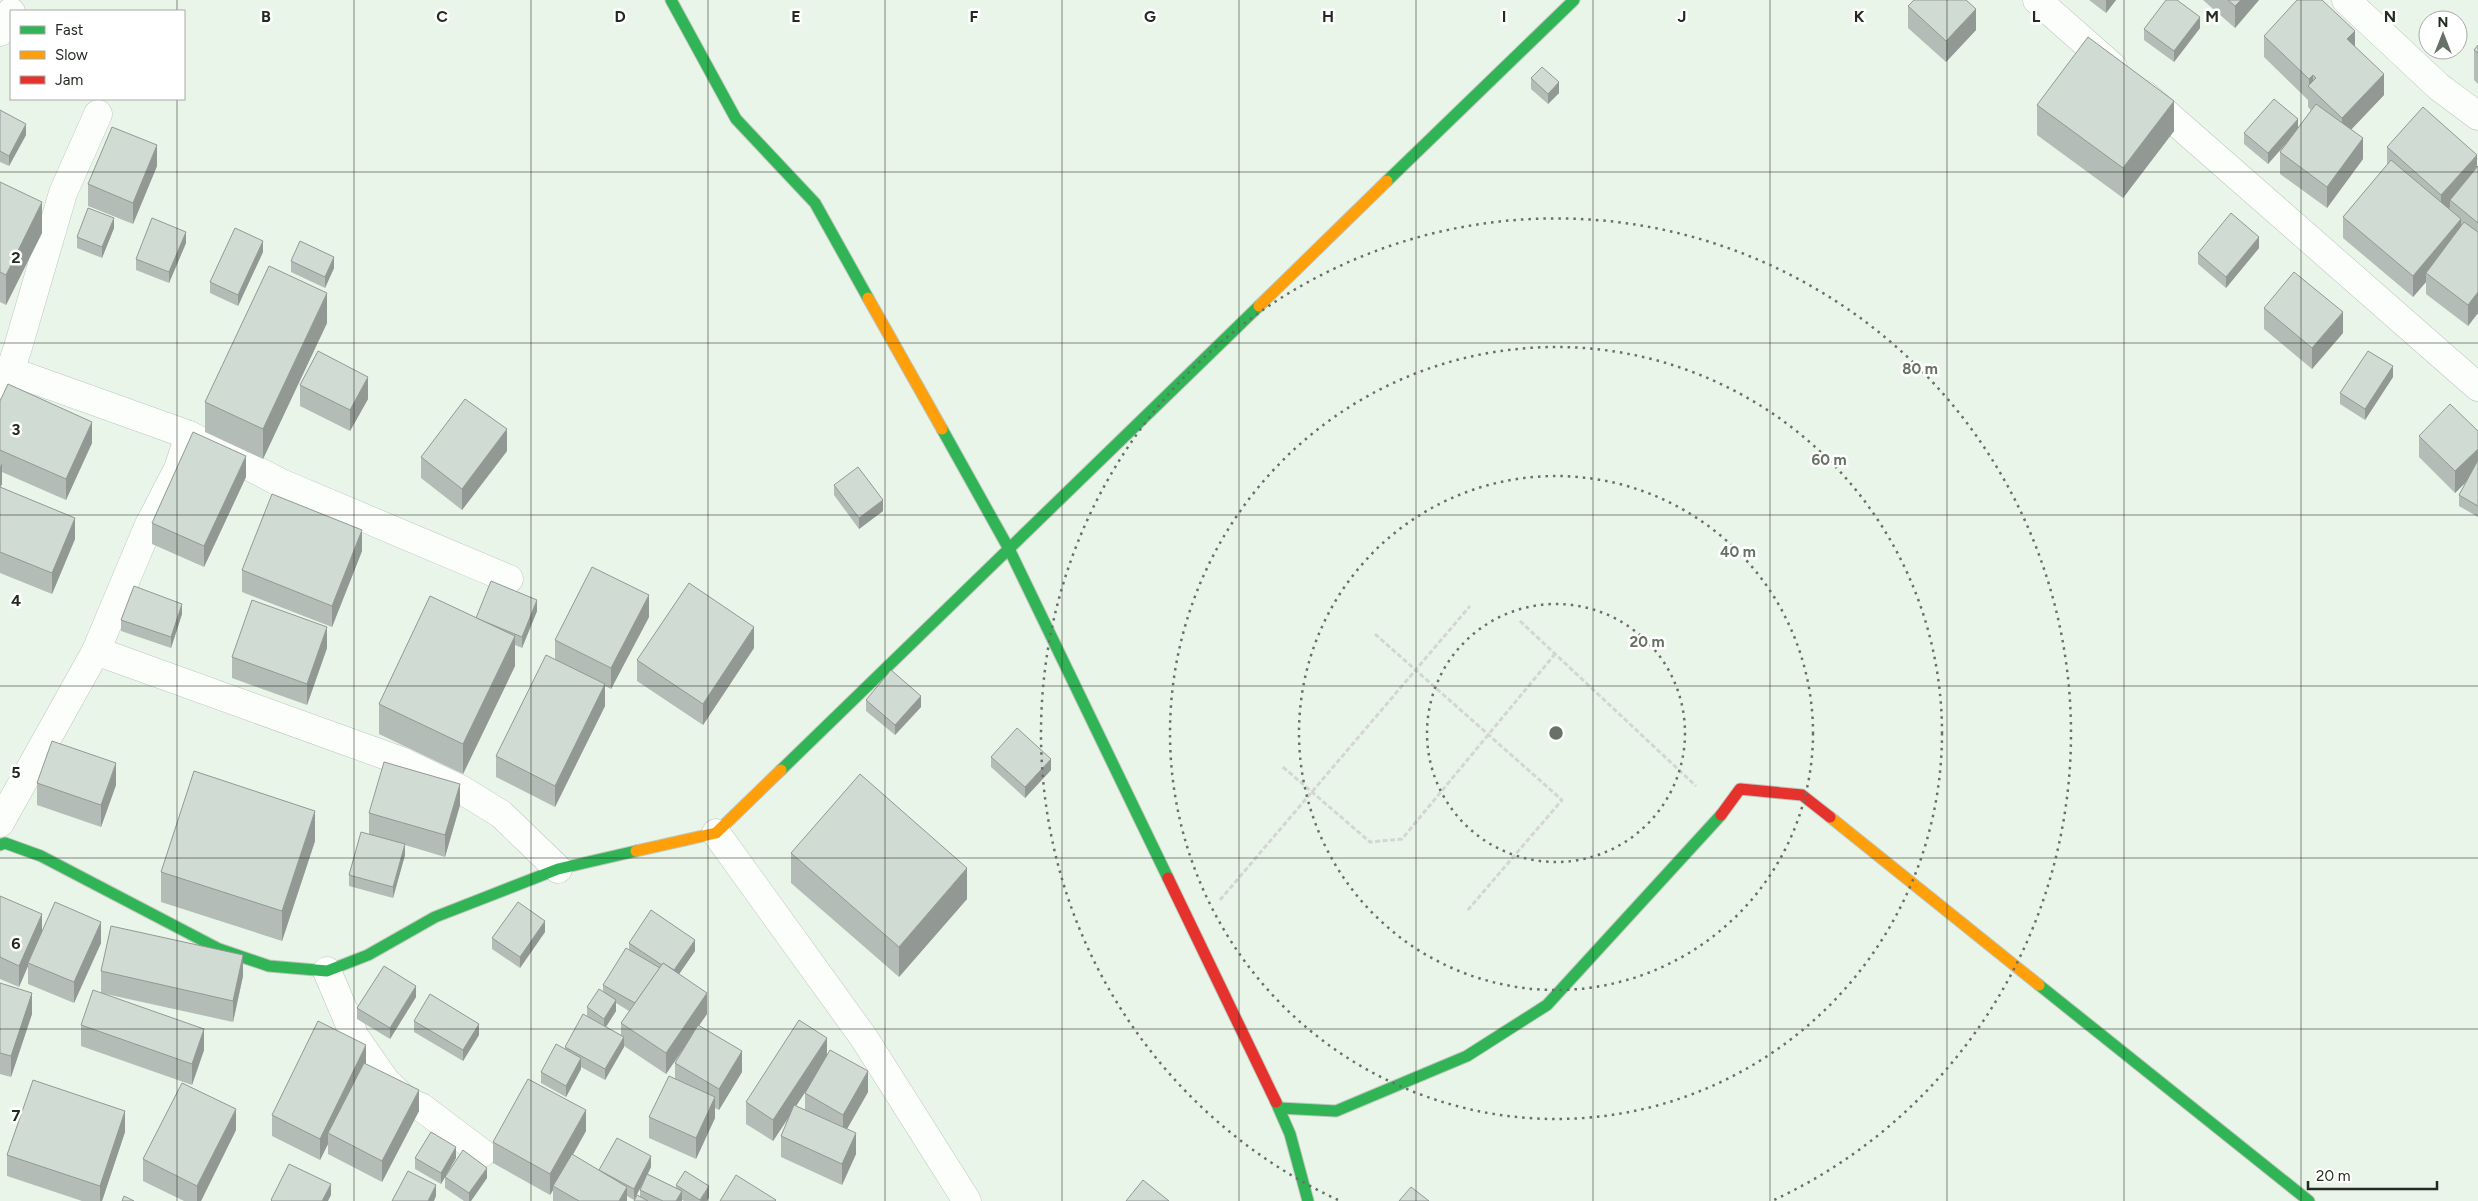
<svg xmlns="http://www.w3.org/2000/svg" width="2478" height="1201" viewBox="0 0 2478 1201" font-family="Figtree,sans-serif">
<rect width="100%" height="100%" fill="#eaf5e9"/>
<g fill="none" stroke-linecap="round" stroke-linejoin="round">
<defs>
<g id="street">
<path d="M2037,0L2113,67"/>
<path d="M2346,0L2439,87L2478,116"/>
<path d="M0,32L11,12"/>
<path d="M2145,95L2478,387"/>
<path d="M10,371L189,435L281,483L509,579"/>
<path d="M0,384L10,371L18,347L63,193L98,114"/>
<path d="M96,651L401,761L462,790L501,814L558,869"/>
<path d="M0,823L96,651L148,527L178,469L189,435"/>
<path d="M716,833L864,1038L967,1201"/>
<path d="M327,971L355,1037L385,1080L406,1101L421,1107L482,1153"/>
</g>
<g id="fast">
<path d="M671,0L736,119L815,203L868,298"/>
<path d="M1387,181L1574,0"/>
<path d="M942,429L1009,549L1168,878"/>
<path d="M781,770L1259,306"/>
<path d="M0,845L5,843L41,856L219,949L269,966L327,971L368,955L435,917L558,869L636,851"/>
<path d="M2039,985L2309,1201"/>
<path d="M1276,1102L1290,1134L1308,1201"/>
<path d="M1279,1108L1336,1111L1467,1056L1547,1005L1721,815"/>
</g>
<g id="slow">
<path d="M868,298L942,429"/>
<path d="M1259,306L1387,181"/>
<path d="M1830,817L2039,985"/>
<path d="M636,851L716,833L781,770"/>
</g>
<g id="jam">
<path d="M1721,815L1740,789L1802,795L1830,817"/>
<path d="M1168,878L1276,1102"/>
</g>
</defs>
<use href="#street" stroke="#bdc6bc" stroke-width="29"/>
<use href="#fast" stroke="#bdc6bc" stroke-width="13"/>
<use href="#slow" stroke="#bdc6bc" stroke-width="13"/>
<use href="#jam" stroke="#bdc6bc" stroke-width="13"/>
<g stroke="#d3d6d2" stroke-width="3" stroke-dasharray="5 2.5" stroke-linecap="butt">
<path d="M1520,621L1696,786"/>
<path d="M1375,634L1562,800L1467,911"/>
<path d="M1283,767L1370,842L1402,839L1555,654"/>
<path d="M1220,900L1470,606"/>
</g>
<use href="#street" stroke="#fcfefc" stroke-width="28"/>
<use href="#fast" stroke="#30b455" stroke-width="11"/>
<use href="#slow" stroke="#ff9f0a" stroke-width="11"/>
<use href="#jam" stroke="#e5322d" stroke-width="11"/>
</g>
<g fill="#b3bcb6" fill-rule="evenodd">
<path d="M2089,0H2116L2106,13Z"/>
<path d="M2203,0H2259L2235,28Z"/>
<path d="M1908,6L1976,30L1946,62L1908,28Z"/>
<path d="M2200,28L2174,62L2144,40V29Z"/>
<path d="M2264,36L2355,46L2384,95L2351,130L2363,159L2327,208L2280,174V152L2288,141L2268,164L2244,144V133L2298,128L2311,110L2308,107V100L2264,57Z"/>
<path d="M2478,45V84L2474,80V50Z"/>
<path d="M1531,78L1559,93L1548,104L1531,89Z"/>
<path d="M2037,105L2174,131L2123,198L2037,135Z"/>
<path d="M0,110L26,135L9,166L0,162Z"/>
<path d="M2387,147L2477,167L2478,166V313L2468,326L2426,294V282L2413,297L2343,238V217L2387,165Z"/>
<path d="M157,166L133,224L88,206V184Z"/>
<path d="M0,182L42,233L6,305L0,302Z"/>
<path d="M114,228L102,258L77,248V237Z"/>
<path d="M186,243L169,283L136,270V259Z"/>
<path d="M2259,248L2226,288L2198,264V253Z"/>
<path d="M263,252L238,306L210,293V282Z"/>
<path d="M291,261L334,268L325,288L291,272Z"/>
<path d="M2264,308L2343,333L2312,369L2264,329Z"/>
<path d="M327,323L263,459L205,432V402Z"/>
<path d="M2393,377L2365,420L2340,404V393Z"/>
<path d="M300,385L368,399L350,431L300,406Z"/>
<path d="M0,401L92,443L66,500L2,472V484L0,487L75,539L52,594L0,573Z"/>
<path d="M2478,431V517L2459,506V495L2466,482L2455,493L2419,457V436Z"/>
<path d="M507,451L462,510L421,478V457Z"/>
<path d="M246,477L204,567L152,544V523Z"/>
<path d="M834,485L883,511L859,529L834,495Z"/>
<path d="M362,551L332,627L242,592V570Z"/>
<path d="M537,611L522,648L515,645V666L463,774L379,734V704L476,618Z"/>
<path d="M182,614L171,648L121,631V620Z"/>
<path d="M649,617L611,689L605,686V706L555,807L496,777V756L555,660V640Z"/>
<path d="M327,648L307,705L232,678V657Z"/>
<path d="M754,648L703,725L637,681V660Z"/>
<path d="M866,700L921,707L895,735L866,711Z"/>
<path d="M991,757L1051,770L1025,798L991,767Z"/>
<path d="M37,783L116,785L101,827L37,805Z"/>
<path d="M460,805L445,857L405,845V855L393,898L349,886V875L369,834V813Z"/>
<path d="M315,841L282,941L161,902V872Z"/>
<path d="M791,853L967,899L899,977L791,883Z"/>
<path d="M0,896L42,931L101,943L74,1003L28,984V966L19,987L0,979Z"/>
<path d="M545,932L520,968L492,949V938Z"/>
<path d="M629,943L695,951L679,974L707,1014L699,1025L742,1072L719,1110L715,1108V1118L696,1159L649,1138V1117L675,1079V1063L686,1045L666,1074L624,1046V1047L605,1080L581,1067V1069L566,1097L541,1083V1072L565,1049V1047L587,1017V1007L603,992V985L629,950ZM616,1003L629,1011L621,1023V1035L606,1027L616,1011Z"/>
<path d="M101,971L243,976L233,1022L101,993Z"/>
<path d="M0,983L32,1014L11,1077L0,1074Z"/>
<path d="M416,997L390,1039L357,1019V1008Z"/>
<path d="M414,1021L479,1035L463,1061L414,1032Z"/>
<path d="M81,1025L204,1050L192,1085L81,1046Z"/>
<path d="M827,1056L868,1092L847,1129L856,1154L842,1185L781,1157V1136L789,1117L773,1141L746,1124V1102ZM805,1092V1110L796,1106Z"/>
<path d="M366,1064L419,1111L382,1182L328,1154V1144L320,1160L272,1136V1115Z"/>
<path d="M236,1130L201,1201H184L143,1181V1159Z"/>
<path d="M586,1131L572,1155L599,1171L651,1167L648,1174L676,1188V1185L709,1197L707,1201H684L682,1200V1201H634L640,1197V1190L645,1179L634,1200L627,1196V1201H553V1190L550,1195L493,1163V1142Z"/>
<path d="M125,1132L102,1201H82L7,1176V1155Z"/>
<path d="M415,1158H456L446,1174L487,1178L471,1201H464L445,1188V1177L441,1184L415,1169Z"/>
</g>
<g fill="#929994">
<path d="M2106,0H2116L2106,13Z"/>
<path d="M2241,0H2259L2235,28V6Z"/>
<path d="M1976,9V30L1946,62V41Z"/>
<path d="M2200,17V28L2174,62V51Z"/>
<path d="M2355,31V52L2347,39Z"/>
<path d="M2384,74V95L2342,139V118Z"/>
<path d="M2313,75V91L2309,87V79Z"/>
<path d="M1559,82V93L1548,104V94Z"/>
<path d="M2174,101V131L2123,198V168Z"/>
<path d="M2298,119V130L2268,164V153Z"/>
<path d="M26,124V135L9,166V156Z"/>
<path d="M2363,138V159L2327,208V187Z"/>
<path d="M157,145V166L133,224V203Z"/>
<path d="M2477,155V176L2450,200V207L2441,216V195Z"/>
<path d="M42,202V233L6,305V275Z"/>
<path d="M114,218V228L102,258V247Z"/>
<path d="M2461,219V240L2426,273V282L2413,297V276Z"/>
<path d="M186,232V243L169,283V272Z"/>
<path d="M2259,237V248L2226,288V277Z"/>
<path d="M263,241V252L238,306V295Z"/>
<path d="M334,257V268L325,288V277Z"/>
<path d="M2478,292V313L2468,326V305Z"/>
<path d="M327,293V323L263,459V429Z"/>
<path d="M2343,312V333L2312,369V348Z"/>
<path d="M2393,366V377L2365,420V409Z"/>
<path d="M368,377V399L350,431V410Z"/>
<path d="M92,422V443L66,500V479Z"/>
<path d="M507,429V451L462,510V489Z"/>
<path d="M2478,449V470L2455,493V471Z"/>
<path d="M246,456V477L204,567V546Z"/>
<path d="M2,463V484L0,488V467Z"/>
<path d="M883,500V511L859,529V518Z"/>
<path d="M75,518V539L52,594V573Z"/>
<path d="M362,530V551L332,627V606Z"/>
<path d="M649,595V617L611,689V668Z"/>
<path d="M537,600V611L522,648V637Z"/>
<path d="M182,604V614L171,648V637Z"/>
<path d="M327,627V648L307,705V684Z"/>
<path d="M754,627V648L703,725V704Z"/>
<path d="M515,636V666L463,774V744Z"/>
<path d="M605,684V706L555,807V786Z"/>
<path d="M921,696V707L895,735V725Z"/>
<path d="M1051,759V770L1025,798V787Z"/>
<path d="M116,763V785L101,827V805Z"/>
<path d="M460,784V805L445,857V835Z"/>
<path d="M315,811V841L282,941V911Z"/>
<path d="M405,844V855L393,898V887Z"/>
<path d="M967,868V899L899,977V947Z"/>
<path d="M42,914V936L28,963V966L19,987V966Z"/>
<path d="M545,921V932L520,968V957Z"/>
<path d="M101,922V943L74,1003V982Z"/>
<path d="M695,940V951L673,983V972Z"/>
<path d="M243,955V976L233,1022V1001Z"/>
<path d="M416,986V997L390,1039V1028Z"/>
<path d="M32,993V1014L11,1077V1056Z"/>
<path d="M707,993V1014L666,1074V1053Z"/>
<path d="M616,1000V1011L604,1030V1019Z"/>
<path d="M479,1024V1035L463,1061V1050Z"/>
<path d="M204,1029V1050L192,1085V1064Z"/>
<path d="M624,1037V1047L605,1080V1069Z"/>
<path d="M827,1038V1059L773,1141V1120Z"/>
<path d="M366,1045V1066L328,1133V1144L320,1160V1139Z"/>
<path d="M742,1051V1072L719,1110V1089Z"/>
<path d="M581,1058V1069L566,1097V1086Z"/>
<path d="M868,1071V1092L843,1136V1115Z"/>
<path d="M419,1090V1111L382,1182V1161Z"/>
<path d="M715,1097V1118L696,1159V1138Z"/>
<path d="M236,1109V1130L201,1201H197V1186Z"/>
<path d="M586,1110V1131L555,1187L553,1186V1190L550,1195V1174Z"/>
<path d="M125,1111V1132L102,1201H100V1186Z"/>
<path d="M856,1133V1154L842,1185V1164Z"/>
<path d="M456,1147V1158L441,1184V1173Z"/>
<path d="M651,1156V1167L634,1200V1189Z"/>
<path d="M487,1168V1178L471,1201H469V1193Z"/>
<path d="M331,1184V1195L328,1201H322Z"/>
<path d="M436,1185V1196L434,1201H428Z"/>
<path d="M709,1186V1197L707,1201H700Z"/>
<path d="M627,1187V1201H619Z"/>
<path d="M682,1191V1201H676Z"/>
</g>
<g fill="#d0dbd4" stroke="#929994">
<path d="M1914,0H1966L1976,9L1946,41L1908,6Z"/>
<path d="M2166,0H2177L2200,17L2174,51L2144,29Z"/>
<path d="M2228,0H2241L2235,6Z"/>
<path d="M2297,0H2322L2355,31L2347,39L2384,74L2342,118L2308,86L2316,78L2313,75L2309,79L2264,36Z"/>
<path d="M2088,37L2174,101L2123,168L2037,105Z"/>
<path d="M2478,45V53L2474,50Z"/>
<path d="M1542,67L1559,82L1548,94L1531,78Z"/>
<path d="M2274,99L2298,119L2268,153L2244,133Z"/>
<path d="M2316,104L2363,138L2327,187L2280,152Z"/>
<path d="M2423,107L2477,155L2441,195L2387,147Z"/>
<path d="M0,110L26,124L9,156L0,151Z"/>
<path d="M112,127L157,145L133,203L88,184Z"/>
<path d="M2391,160L2461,219L2413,276L2343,217Z"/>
<path d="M2478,166V223L2450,200Z"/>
<path d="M0,182L42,202L6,275L0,272Z"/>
<path d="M88,208L114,218L102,247L77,237Z"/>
<path d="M2231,213L2259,237L2226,277L2198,253Z"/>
<path d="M152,218L186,232L169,272L136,259Z"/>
<path d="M2464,222L2478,232V292L2468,305L2426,273Z"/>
<path d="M235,228L263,241L238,295L210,282Z"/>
<path d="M300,241L334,257L325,277L291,261Z"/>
<path d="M269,266L327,293L263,429L205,402Z"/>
<path d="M2294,272L2343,312L2312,348L2264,308Z"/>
<path d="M318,351L368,377L350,410L300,385Z"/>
<path d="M2368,351L2393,366L2365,409L2340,393Z"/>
<path d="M8,384L92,422L66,479L0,450V401Z"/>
<path d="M465,399L507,429L462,489L421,457Z"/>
<path d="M2450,404L2478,431V449L2455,471L2419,436Z"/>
<path d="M193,432L246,456L204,546L152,523Z"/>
<path d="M2478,460V506L2459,495Z"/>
<path d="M858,467L883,500L859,518L834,485Z"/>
<path d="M0,487L75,518L52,573L0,552Z"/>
<path d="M272,494L362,530L332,606L242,570Z"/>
<path d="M592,567L649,595L611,668L555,640Z"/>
<path d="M491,581L537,600L522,637L476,618Z"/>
<path d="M689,583L754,627L703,704L637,660Z"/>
<path d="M134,586L182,604L171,637L121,620Z"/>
<path d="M430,596L515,636L463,744L379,704Z"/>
<path d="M252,600L327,627L307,684L232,657Z"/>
<path d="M546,655L605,684L555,786L496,756Z"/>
<path d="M891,670L921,696L895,725L866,700Z"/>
<path d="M1017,728L1051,759L1025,787L991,757Z"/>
<path d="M52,741L116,763L101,805L37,783Z"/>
<path d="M384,762L460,784L445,835L369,813Z"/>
<path d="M194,771L315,811L282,911L161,872Z"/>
<path d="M860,774L967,868L899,947L791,853Z"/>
<path d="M361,832L405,844L393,887L349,875Z"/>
<path d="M0,896L42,914L19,966L0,957Z"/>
<path d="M55,902L101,922L74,982L28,963Z"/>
<path d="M518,902L545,921L520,957L492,938Z"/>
<path d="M651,910L695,940L674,970L663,963L662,965L629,943Z"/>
<path d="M111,926L243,955L233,1001L101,971Z"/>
<path d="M626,948L660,968L635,1003L603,985Z"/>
<path d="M663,963L707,993L666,1053L621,1023Z"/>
<path d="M384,966L416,986L390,1028L357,1008Z"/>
<path d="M0,983L32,993L11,1056L0,1053Z"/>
<path d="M599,989L616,1000L604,1019L587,1007Z"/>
<path d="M93,990L204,1029L192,1064L81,1025Z"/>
<path d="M430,994L479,1024L463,1050L414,1021Z"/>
<path d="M583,1014L624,1037L605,1069L565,1047Z"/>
<path d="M799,1020L827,1038L773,1120L746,1102Z"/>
<path d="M318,1021L366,1045L320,1139L272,1115Z"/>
<path d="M698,1025L742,1051L719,1089L675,1063Z"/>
<path d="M556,1044L581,1058L566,1086L541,1072Z"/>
<path d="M830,1050L868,1071L843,1115L805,1093Z"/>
<path d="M364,1063L419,1090L382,1161L328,1133Z"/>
<path d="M669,1076L715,1097L696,1138L649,1117Z"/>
<path d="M528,1079L586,1110L550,1174L493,1142Z"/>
<path d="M33,1080L125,1111L100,1186L7,1155Z"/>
<path d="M182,1083L236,1109L197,1186L143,1159Z"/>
<path d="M794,1105L856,1133L842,1164L781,1136Z"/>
<path d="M431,1132L456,1147L441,1173L415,1158Z"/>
<path d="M617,1138L651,1156L634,1189L599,1170Z"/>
<path d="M463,1150L487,1168L469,1193L445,1177Z"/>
<path d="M572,1154L627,1187L619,1201H579L553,1186Z"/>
<path d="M289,1164L331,1184L322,1201H272L271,1200Z"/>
<path d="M408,1171L436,1185L428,1201H392Z"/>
<path d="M685,1171L709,1186L700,1200L676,1185Z"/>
<path d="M647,1174L682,1191L676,1201H663L640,1190Z"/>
<path d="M736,1175L776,1200L775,1201H720Z"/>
<path d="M1143,1180L1169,1201H1126Z"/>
<path d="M1411,1187L1429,1201H1399Z"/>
<path d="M637,1195L648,1201H634Z"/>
<path d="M124,1196L134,1201H122Z"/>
</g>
<path fill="none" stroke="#222a21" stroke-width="1" stroke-opacity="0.55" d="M177,0V11M354,0V1201M531,0V1201M708,0V1201M885,0V1201M1062,0V1201M1239,0V1201M1416,0V1201M1593,0V1201M1770,0V1201M1947,0V1201M2124,0V1201M2301,0V1201M177,99V1201M0,172H2478M0,343H2478M0,515H2478M0,686H2478M0,858H2478M0,1029H2478"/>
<g fill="none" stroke="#687167" stroke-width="2.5" stroke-dasharray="2.5 5">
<circle cx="1556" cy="733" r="129"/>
<circle cx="1556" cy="733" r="257"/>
<circle cx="1556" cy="733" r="386"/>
<path d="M1338 1200A515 515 0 1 1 1774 1200"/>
</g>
<g font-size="16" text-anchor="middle" font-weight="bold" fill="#222a21" stroke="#fff" stroke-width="5" stroke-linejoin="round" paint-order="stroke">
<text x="266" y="22">B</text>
<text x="442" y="22">C</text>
<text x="620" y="22">D</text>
<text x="796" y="22">E</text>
<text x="974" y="22">F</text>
<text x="1150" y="22">G</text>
<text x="1328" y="22">H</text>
<text x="1504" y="22">I</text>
<text x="1682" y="22">J</text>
<text x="1859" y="22">K</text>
<text x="2036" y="22">L</text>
<text x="2212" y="22">M</text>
<text x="2390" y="22">N</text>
<text x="16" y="263">2</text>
<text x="16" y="435">3</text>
<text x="16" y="606">4</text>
<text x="16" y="778">5</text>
<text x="16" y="949">6</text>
<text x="16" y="1121">7</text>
</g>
<circle cx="1556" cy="733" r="8" fill="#687167" stroke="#fff" stroke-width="2.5"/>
<g font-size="15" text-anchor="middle" font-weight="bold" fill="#687167" stroke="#fff" stroke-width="5" stroke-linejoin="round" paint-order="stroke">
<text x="1920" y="374">80 m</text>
<text x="1829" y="465">60 m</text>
<text x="1738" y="557">40 m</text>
<text x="1647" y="647">20 m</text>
</g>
<rect x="10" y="10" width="175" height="90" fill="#ffffff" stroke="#a7aaa6"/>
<rect x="20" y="26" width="25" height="8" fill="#30b455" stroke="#a7aaa6"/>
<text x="55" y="35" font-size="15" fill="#222a21">Fast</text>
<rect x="20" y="51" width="25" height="8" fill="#ff9f0a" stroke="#a7aaa6"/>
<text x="55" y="60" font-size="15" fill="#222a21">Slow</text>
<rect x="20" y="76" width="25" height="8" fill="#e5322d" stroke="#a7aaa6"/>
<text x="55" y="85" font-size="15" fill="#222a21">Jam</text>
<g transform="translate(2443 35)"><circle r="24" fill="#ffffff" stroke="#a7aaa6"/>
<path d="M0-4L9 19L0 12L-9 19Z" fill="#687167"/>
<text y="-8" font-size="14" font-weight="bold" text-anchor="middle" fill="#222a21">N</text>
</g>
<path d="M2308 1181v8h129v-8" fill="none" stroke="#222a21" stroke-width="2.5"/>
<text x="2316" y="1181" font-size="15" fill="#222a21" stroke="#ffffff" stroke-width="4" paint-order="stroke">20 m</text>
</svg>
